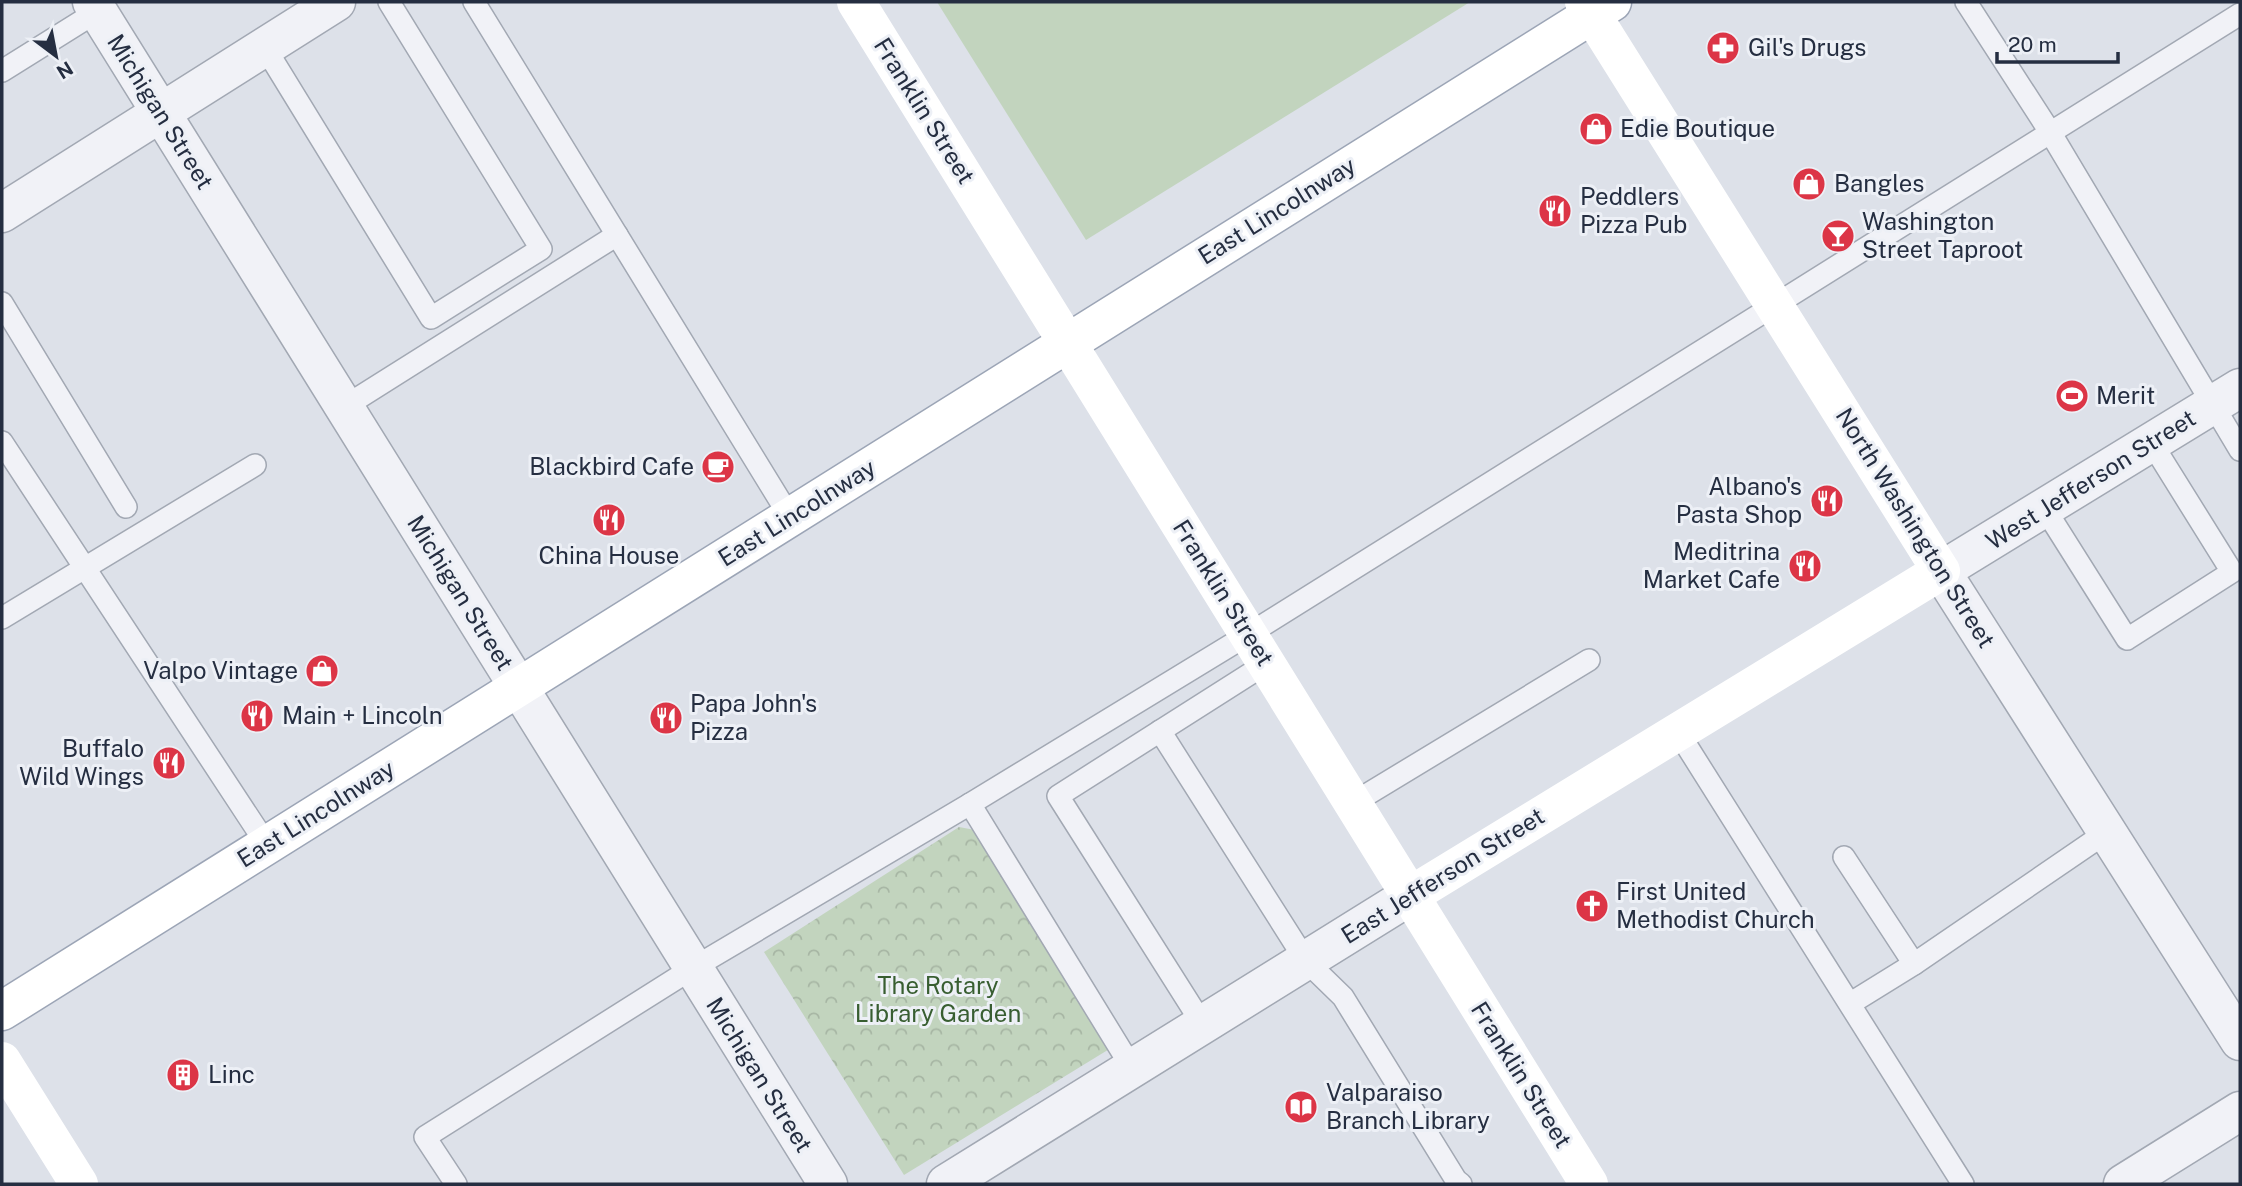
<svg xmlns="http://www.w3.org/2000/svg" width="2242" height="1186" viewBox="0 0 2242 1186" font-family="'Public Sans',sans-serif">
<defs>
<pattern id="forest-crowns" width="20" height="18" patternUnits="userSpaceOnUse" patternTransform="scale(1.75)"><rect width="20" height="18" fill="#c2d4be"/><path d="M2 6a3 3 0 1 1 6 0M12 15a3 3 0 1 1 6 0" fill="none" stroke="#a7b6a4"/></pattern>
</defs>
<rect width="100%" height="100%" fill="#dde1e9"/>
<path fill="#c2d4be" d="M937,2H1470L1086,240Z"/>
<path fill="url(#forest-crowns)" d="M959,827L975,830L1111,1048L904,1175L764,952Z"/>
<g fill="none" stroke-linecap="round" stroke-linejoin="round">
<defs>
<g id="lane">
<path d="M474,2L790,517"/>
<path d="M1966,2L2050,132L2240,450"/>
<path d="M264,46L431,318L541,249L389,2"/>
<path d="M2,71L98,11"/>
<path d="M2,303L126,507"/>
<path d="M344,407L617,235"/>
<path d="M2,442L267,845"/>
<path d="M2045,509L2127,639L2232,572L2151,442"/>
<path d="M2,618L255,465"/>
<path d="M1160,731L1306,961L1343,997L1456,1180L1461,1184"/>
<path d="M1678,732L1963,1184"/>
<path d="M1353,803L1589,660"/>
<path d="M970,804L1132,1068"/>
<path d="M1844,857L1914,964"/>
<path d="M1851,1003L1914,964L2107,832"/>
<path d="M1203,1025L1058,796L1267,663"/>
<path d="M456,1184L425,1137L693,968L970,804L1249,634L2240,14"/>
</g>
<g id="street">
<path d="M92,2L828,1184"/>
<path d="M2,213L336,2"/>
<path d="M2240,388L1941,571L2240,1041"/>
<path d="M946,1184L1411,895"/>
<path d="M2123,1184L2240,1111"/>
</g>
<path id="primary" d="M2,1011L1612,2"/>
</defs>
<use href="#lane" stroke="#a2a8b3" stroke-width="24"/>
<use href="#street" stroke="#a2a8b3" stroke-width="41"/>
<use href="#primary" stroke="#9ca5b6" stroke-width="41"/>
<use href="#lane" stroke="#f1f2f7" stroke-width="21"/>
<use href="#street" stroke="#f1f2f7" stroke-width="38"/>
<g stroke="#fff" stroke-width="38">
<path d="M856,2L1589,1184"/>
<path d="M1411,895L1941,571L1584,2"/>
<path d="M2,1061L79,1184"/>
</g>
<use href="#primary" stroke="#fff" stroke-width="38"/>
</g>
<defs>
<symbol id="pharmacy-disc" viewBox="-11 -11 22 22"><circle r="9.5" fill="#dc3546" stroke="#edf0f6"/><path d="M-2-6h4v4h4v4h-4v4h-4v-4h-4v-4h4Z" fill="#fff"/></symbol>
<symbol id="shop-disc" viewBox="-11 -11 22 22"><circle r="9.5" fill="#dc3546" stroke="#edf0f6"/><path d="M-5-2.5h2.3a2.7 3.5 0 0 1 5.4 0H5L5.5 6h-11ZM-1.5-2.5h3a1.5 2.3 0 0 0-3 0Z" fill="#fff"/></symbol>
<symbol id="restaurant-disc" viewBox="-11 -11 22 22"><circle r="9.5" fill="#dc3546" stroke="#edf0f6"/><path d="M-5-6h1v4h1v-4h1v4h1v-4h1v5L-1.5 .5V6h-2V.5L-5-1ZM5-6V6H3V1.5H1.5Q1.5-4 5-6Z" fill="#fff"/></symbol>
<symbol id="bar-disc" viewBox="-11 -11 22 22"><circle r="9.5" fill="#dc3546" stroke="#edf0f6"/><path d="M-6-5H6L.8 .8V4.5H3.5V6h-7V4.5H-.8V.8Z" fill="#fff"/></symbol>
<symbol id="stadium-disc" viewBox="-11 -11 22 22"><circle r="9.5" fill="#dc3546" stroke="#edf0f6"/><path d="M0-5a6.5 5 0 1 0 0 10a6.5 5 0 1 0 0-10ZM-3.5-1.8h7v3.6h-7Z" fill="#fff"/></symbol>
<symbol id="cafe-disc" viewBox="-11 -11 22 22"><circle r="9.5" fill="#dc3546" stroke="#edf0f6"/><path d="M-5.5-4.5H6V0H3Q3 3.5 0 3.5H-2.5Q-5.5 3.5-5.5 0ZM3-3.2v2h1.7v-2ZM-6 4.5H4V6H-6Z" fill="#fff"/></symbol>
<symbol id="church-disc" viewBox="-11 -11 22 22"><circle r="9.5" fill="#dc3546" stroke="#edf0f6"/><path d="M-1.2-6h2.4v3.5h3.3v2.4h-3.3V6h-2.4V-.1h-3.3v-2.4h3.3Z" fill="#fff"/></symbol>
<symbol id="building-disc" viewBox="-11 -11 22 22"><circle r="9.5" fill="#dc3546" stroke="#edf0f6"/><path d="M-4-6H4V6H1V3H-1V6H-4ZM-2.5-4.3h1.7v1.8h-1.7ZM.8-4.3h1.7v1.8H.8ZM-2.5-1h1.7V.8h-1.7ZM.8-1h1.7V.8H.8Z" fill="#fff"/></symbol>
<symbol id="library-disc" viewBox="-11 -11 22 22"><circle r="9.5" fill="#dc3546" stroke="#edf0f6"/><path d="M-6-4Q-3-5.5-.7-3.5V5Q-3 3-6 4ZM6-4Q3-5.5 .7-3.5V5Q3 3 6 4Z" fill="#fff"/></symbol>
</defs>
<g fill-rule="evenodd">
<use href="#pharmacy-disc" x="1704" y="29" width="38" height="38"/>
<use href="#shop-disc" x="1577" y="110" width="38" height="38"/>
<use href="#shop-disc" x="1790" y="165" width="38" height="38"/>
<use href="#restaurant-disc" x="1536" y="192" width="38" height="38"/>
<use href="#bar-disc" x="1819" y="217" width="38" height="38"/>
<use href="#stadium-disc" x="2053" y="377" width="38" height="38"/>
<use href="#cafe-disc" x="699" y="448" width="38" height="38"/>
<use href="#restaurant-disc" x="1808" y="482" width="38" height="38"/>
<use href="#restaurant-disc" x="590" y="501" width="38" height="38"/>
<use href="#restaurant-disc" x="1786" y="547" width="38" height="38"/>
<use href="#shop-disc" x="303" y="652" width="38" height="38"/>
<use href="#restaurant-disc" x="238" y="697" width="38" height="38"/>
<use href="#restaurant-disc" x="647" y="699" width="38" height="38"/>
<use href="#restaurant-disc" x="150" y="744" width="38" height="38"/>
<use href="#church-disc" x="1573" y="887" width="38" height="38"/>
<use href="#building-disc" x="164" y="1056" width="38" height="38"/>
<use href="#library-disc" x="1282" y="1088" width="38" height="38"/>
</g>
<g text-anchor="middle" stroke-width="6" stroke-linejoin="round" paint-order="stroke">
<g font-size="24" fill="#252e41" stroke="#edf0f6" text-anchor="start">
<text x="1748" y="56">Gil's Drugs</text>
<text x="1620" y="137">Edie Boutique</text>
<text x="1834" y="192">Bangles</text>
<text x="1580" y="205">Peddlers<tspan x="1580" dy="28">Pizza Pub</tspan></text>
<text x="1862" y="230">Washington<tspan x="1862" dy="28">Street Taproot</tspan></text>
<text x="2096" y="404">Merit</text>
<text x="694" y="475" text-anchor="end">Blackbird Cafe</text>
<text x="1802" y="495" text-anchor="end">Albano's<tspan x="1802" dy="28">Pasta Shop</tspan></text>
<text x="1780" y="560" text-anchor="end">Meditrina<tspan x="1780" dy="28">Market Cafe</tspan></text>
<text x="609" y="564" text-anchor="middle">China House</text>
<text x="298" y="679" text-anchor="end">Valpo Vintage</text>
<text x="690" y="712">Papa John's<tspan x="690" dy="28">Pizza</tspan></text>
<text x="282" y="724">Main + Lincoln</text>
<text x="144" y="757" text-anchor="end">Buffalo<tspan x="144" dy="28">Wild Wings</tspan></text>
<text x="1616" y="900">First United<tspan x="1616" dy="28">Methodist Church</tspan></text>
<text x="208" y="1083">Linc</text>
<text x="1326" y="1101">Valparaiso<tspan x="1326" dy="28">Branch Library</tspan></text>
</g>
<g font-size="24" fill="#252e41" stroke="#edf0f6">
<text transform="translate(924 111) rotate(58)" y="8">Franklin Street</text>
<text transform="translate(160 112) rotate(58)" y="8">Michigan Street</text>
<text transform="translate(1277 211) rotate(-32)" y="8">East Lincolnway</text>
<text transform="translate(2091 480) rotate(-32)" y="8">West Jefferson Street</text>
<text transform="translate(797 513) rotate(-32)" y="8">East Lincolnway</text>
<text transform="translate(1915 528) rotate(58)" y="8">North Washington Street</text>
<text transform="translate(460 593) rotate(58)" y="8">Michigan Street</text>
<text transform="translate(1223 593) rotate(58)" y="8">Franklin Street</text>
<text transform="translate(316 814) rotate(-32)" y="8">East Lincolnway</text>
<text transform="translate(1443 876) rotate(-32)" y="8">East Jefferson Street</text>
<text transform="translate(759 1075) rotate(58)" y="8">Michigan Street</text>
<text transform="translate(1521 1075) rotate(58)" y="8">Franklin Street</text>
</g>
<g font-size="24" fill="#385e31" stroke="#edf0f6">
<text x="938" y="994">The Rotary<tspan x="938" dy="28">Library Garden</tspan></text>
</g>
</g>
<rect width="2242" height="1186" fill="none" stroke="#252e41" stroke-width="7"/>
<g transform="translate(56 56) rotate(148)" stroke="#edf0f6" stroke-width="5" paint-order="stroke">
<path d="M0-5L12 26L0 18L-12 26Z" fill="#252e41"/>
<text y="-10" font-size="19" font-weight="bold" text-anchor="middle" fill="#252e41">N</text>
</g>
<path d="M1997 52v10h121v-10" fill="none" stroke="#252e41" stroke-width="3.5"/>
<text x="2008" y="52" font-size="21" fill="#252e41" stroke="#edf0f6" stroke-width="5" paint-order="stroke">20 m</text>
</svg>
